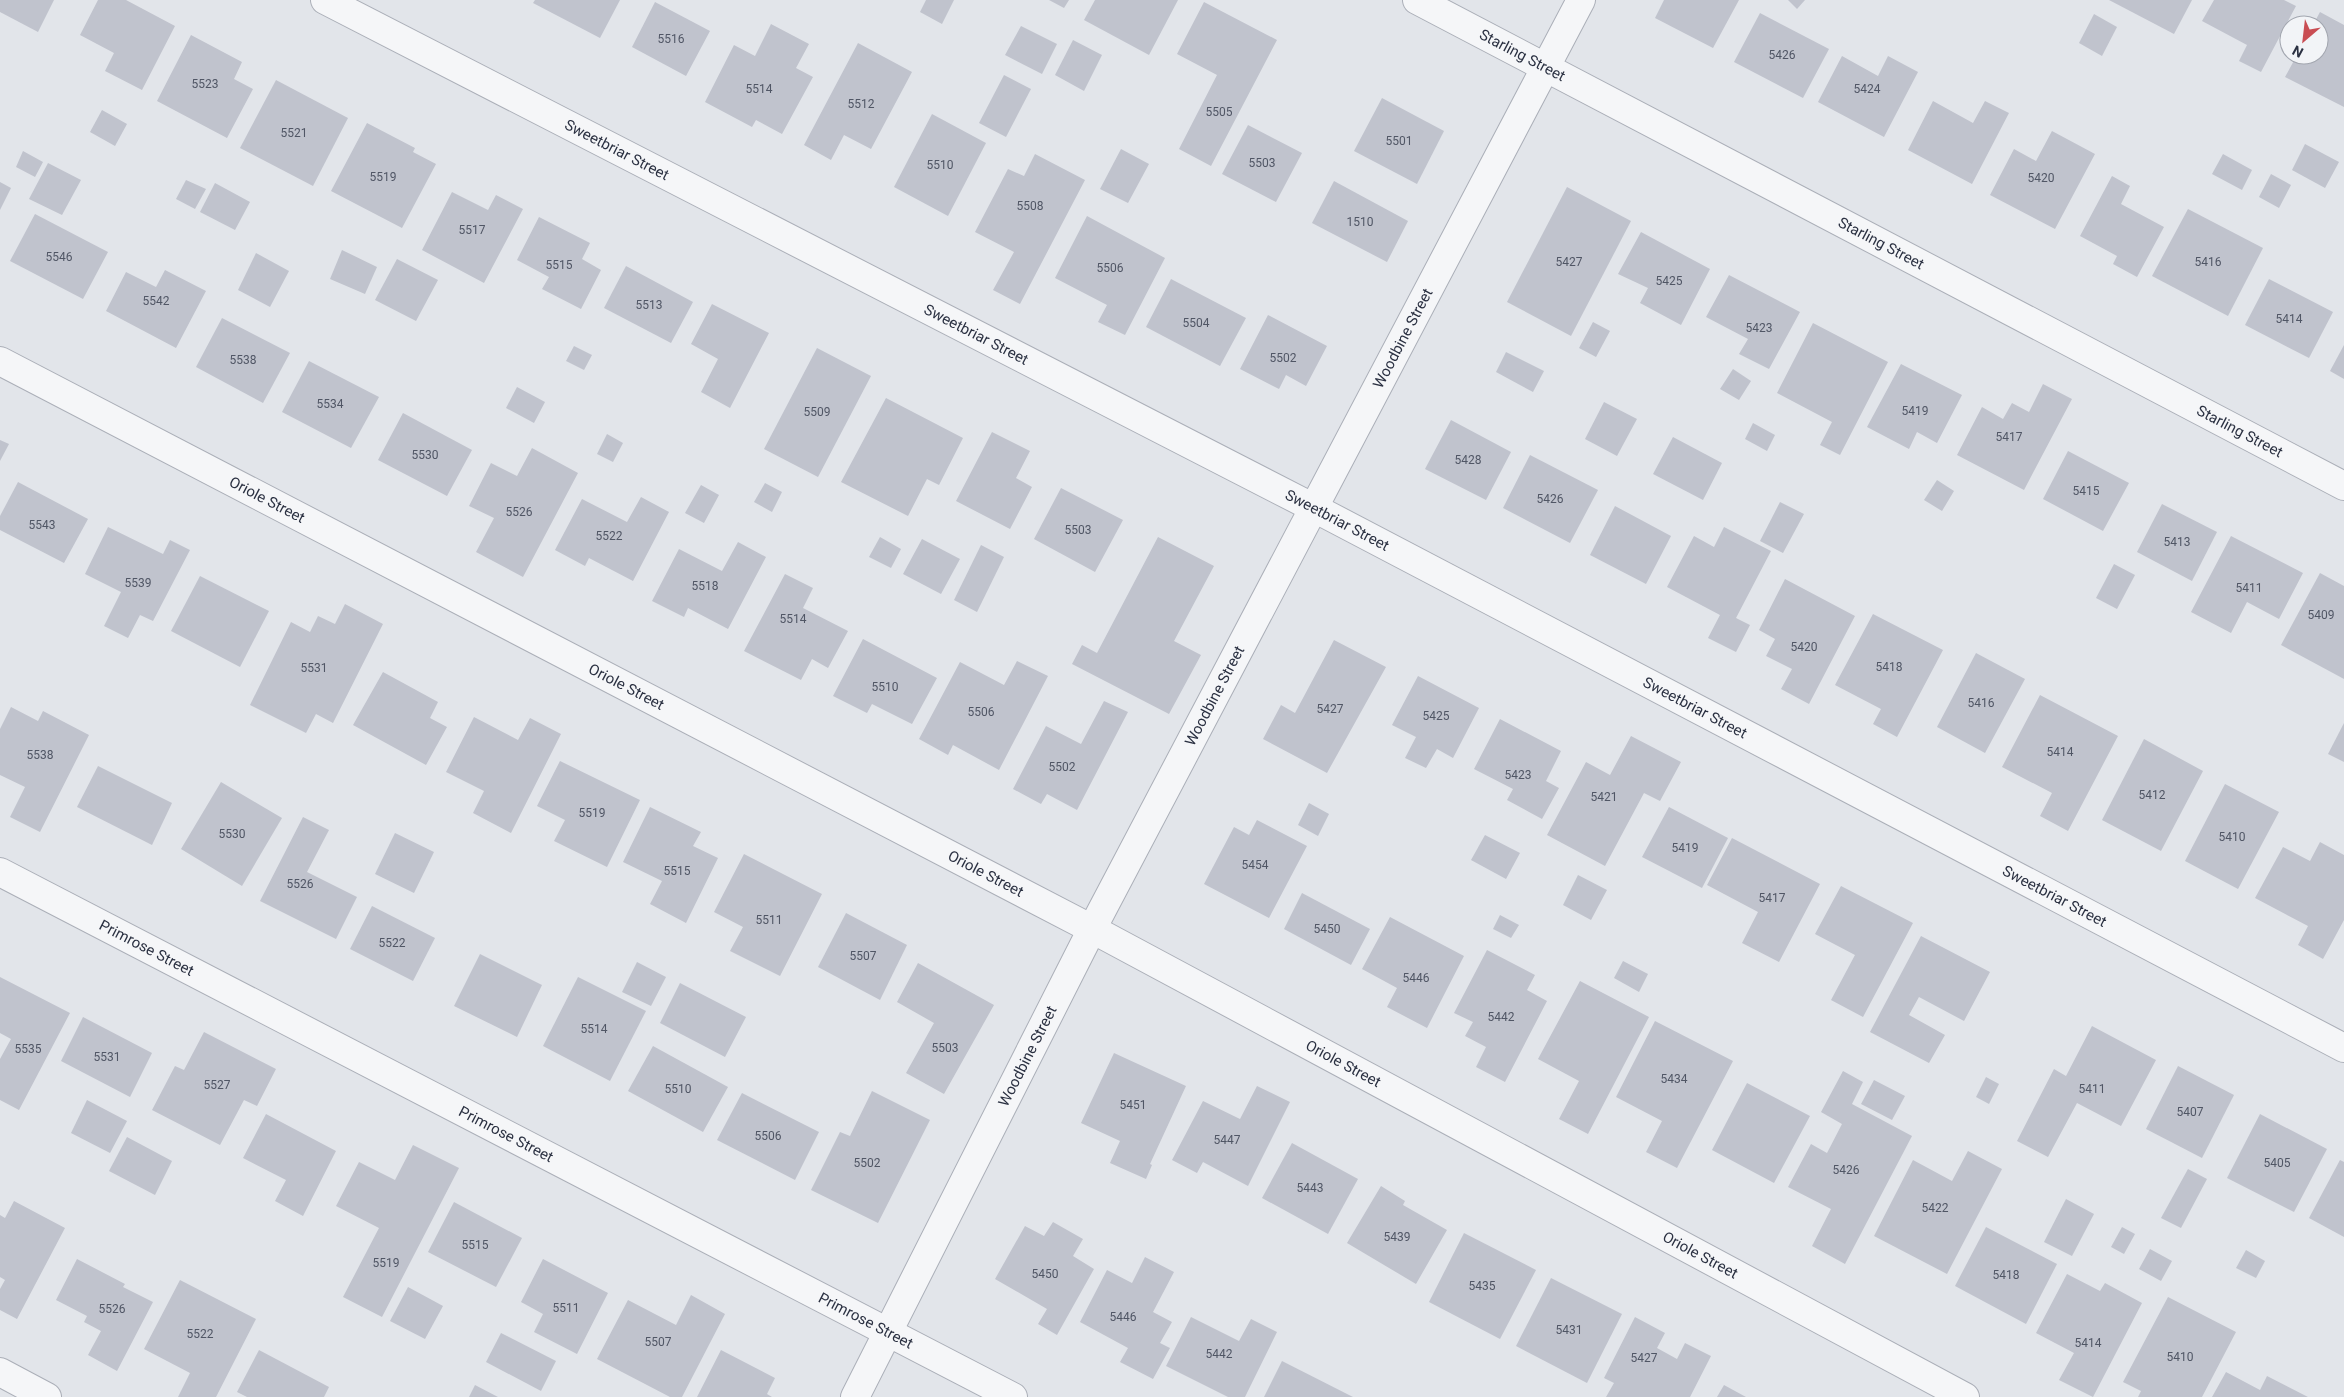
<svg xmlns="http://www.w3.org/2000/svg" width="2344" height="1397" viewBox="0 0 2344 1397" font-family="Roboto,sans-serif">
<rect width="100%" height="100%" fill="#e2e5ea"/>
<g fill="#c0c3cd">
<path d="M0,0H54L38,32L0,12Z"/>
<path d="M98,0H126L175,26L142,90L105,71L114,53L80,35Z"/>
<path d="M535,0H620L600,38L533,3Z"/>
<path d="M926,0H954L942,24L920,12Z"/>
<path d="M1049,0H1069L1064,8Z"/>
<path d="M1095,0H1178L1149,55L1084,20Z"/>
<path d="M1664,0H1739L1713,48L1655,18Z"/>
<path d="M1788,0H1805L1797,9Z"/>
<path d="M2109,0H2192L2174,34Z"/>
<path d="M2214,0H2284L2296,6L2261,72L2239,61L2247,45L2202,21Z"/>
<path d="M655,2L710,31L686,76L632,47Z"/>
<path d="M1204,2L1277,40L1211,166L1179,149L1217,75L1177,54Z"/>
<path d="M2320,12L2344,25V107L2285,77L2297,55H2319V25H2313Z"/>
<path d="M1760,13L1829,49L1803,98L1734,62Z"/>
<path d="M2094,14L2117,27L2102,56L2079,43Z"/>
<path d="M771,24L809,44L796,68L813,77L782,134L756,120L752,127L705,102L734,45L755,56Z"/>
<path d="M1021,26L1057,44L1042,74L1005,55Z"/>
<path d="M191,35L242,62L234,79L253,89L227,138L157,101Z"/>
<path d="M1073,40L1102,55L1084,91L1055,75Z"/>
<path d="M858,43L912,72L871,149L844,135L831,160L804,145Z"/>
<path d="M1842,56L1878,76L1888,56L1918,72L1884,137L1818,102Z"/>
<path d="M1004,75L1031,89L1006,137L979,123Z"/>
<path d="M276,80L348,118L313,186L240,148Z"/>
<path d="M1382,98L1444,131L1417,184L1354,151Z"/>
<path d="M1933,101L1973,123L1985,101L2009,113L1972,184L1908,150Z"/>
<path d="M102,110L127,124L115,146L90,132Z"/>
<path d="M932,114L986,143L948,216L894,187Z"/>
<path d="M367,123L415,148L413,152L436,164L402,228L331,191Z"/>
<path d="M1248,125L1302,153L1276,202L1222,174Z"/>
<path d="M2052,131L2095,154L2055,229L1990,195L2014,149L2036,161Z"/>
<path d="M2305,144L2339,162L2325,188L2292,170Z"/>
<path d="M1121,149L1149,164L1128,203L1100,189Z"/>
<path d="M23,151L43,162L35,177L16,167Z"/>
<path d="M1035,154L1085,180L1020,304L993,290L1014,252L975,232L1008,169L1024,176Z"/>
<path d="M2223,154L2252,170L2242,190L2212,174Z"/>
<path d="M48,163L81,180L62,215L29,199Z"/>
<path d="M2271,174L2291,185L2279,208L2259,197Z"/>
<path d="M2112,176L2130,186L2121,204L2164,227L2137,277L2113,264L2117,256L2080,236Z"/>
<path d="M186,180L206,189L195,209L176,199Z"/>
<path d="M1334,181L1408,221L1387,262L1312,223Z"/>
<path d="M0,182L11,188L0,210Z"/>
<path d="M215,183L250,202L235,230L200,212Z"/>
<path d="M1567,187L1631,221L1571,336L1507,302Z"/>
<path d="M452,192L488,210L496,195L523,209L484,283L422,250Z"/>
<path d="M2188,209L2263,248L2228,316L2152,276Z"/>
<path d="M35,214L108,252L83,299L10,261Z"/>
<path d="M1087,216L1165,258L1125,335L1098,322L1107,305L1055,278Z"/>
<path d="M539,217L590,243L582,259L601,270L581,309L542,289L549,277L517,260Z"/>
<path d="M1641,232L1710,269L1681,325L1640,303L1648,288L1618,274Z"/>
<path d="M342,250L377,267L365,294L330,279Z"/>
<path d="M256,253L289,271L270,307L238,290Z"/>
<path d="M397,259L438,280L416,321L375,300Z"/>
<path d="M626,266L693,302L671,343L604,308Z"/>
<path d="M165,270L206,291L176,348L106,311L126,272L156,287Z"/>
<path d="M1729,275L1800,312L1769,369L1739,354L1748,339L1706,317Z"/>
<path d="M1171,279L1246,318L1220,366L1146,327Z"/>
<path d="M2269,279L2333,312L2309,358L2245,325Z"/>
<path d="M712,304L769,333L730,408L701,392L718,359L691,344Z"/>
<path d="M1268,315L1327,346L1306,386L1286,375L1279,389L1240,369Z"/>
<path d="M222,318L290,353L263,403L196,367Z"/>
<path d="M1593,322L1610,331L1596,357L1579,348Z"/>
<path d="M1813,323L1888,362L1840,455L1820,445L1832,422L1777,393Z"/>
<path d="M2344,345V379L2330,371Z"/>
<path d="M574,346L592,355L584,370L566,361Z"/>
<path d="M817,348L871,376L818,477L764,449Z"/>
<path d="M1506,352L1544,371L1533,392L1496,372Z"/>
<path d="M309,361L379,397L351,448L282,412Z"/>
<path d="M1901,364L1962,395L1937,443L1917,432L1909,449L1867,427Z"/>
<path d="M1733,369L1751,381L1739,400L1720,389Z"/>
<path d="M2043,384L2072,399L2024,490L1957,455L1982,407L2003,419L2012,403L2029,412Z"/>
<path d="M517,387L545,402L534,423L506,408Z"/>
<path d="M886,398L963,438L939,485L927,479L908,516L841,482Z"/>
<path d="M1604,402L1637,419L1617,456L1585,439Z"/>
<path d="M403,413L472,450L447,496L378,460Z"/>
<path d="M1451,420L1511,452L1486,500L1425,469Z"/>
<path d="M1753,423L1775,435L1767,451L1745,439Z"/>
<path d="M992,432L1030,451L1016,478L1032,487L1010,529L956,501Z"/>
<path d="M607,434L623,443L613,462L597,454Z"/>
<path d="M1673,437L1722,463L1703,500L1653,474Z"/>
<path d="M0,440L9,444L0,461Z"/>
<path d="M532,448L578,473L523,577L476,552L494,518L469,506L491,463L517,476Z"/>
<path d="M2068,451L2129,483L2103,531L2043,499Z"/>
<path d="M1530,455L1598,490L1570,543L1503,508Z"/>
<path d="M1937,480L1954,491L1942,511L1924,500Z"/>
<path d="M18,482L88,519L64,563L0,530V516Z"/>
<path d="M765,483L782,492L772,512L754,502Z"/>
<path d="M701,485L719,495L704,523L685,513Z"/>
<path d="M1061,488L1123,520L1095,572L1034,539Z"/>
<path d="M641,497L669,512L633,581L589,558L585,566L555,550L582,499L627,522Z"/>
<path d="M1780,502L1804,514L1783,553L1760,541Z"/>
<path d="M2162,504L2217,532L2192,581L2137,552Z"/>
<path d="M1615,506L1671,536L1646,584L1590,555Z"/>
<path d="M108,527L163,554L170,540L190,550L153,621L140,615L128,638L104,626L121,592L85,574Z"/>
<path d="M1724,527L1771,551L1736,618L1750,625L1736,652L1708,638L1720,615L1667,587L1694,536L1714,547Z"/>
<path d="M2231,536L2303,573L2279,619L2247,602L2231,633L2191,612Z"/>
<path d="M880,537L901,549L891,568L869,557Z"/>
<path d="M1158,537L1214,566L1174,641L1201,655L1169,714L1072,664L1082,645L1097,653Z"/>
<path d="M922,539L960,559L941,594L903,574Z"/>
<path d="M738,542L766,557L728,629L688,608L684,617L652,601L679,549L722,571Z"/>
<path d="M981,545L1004,557L977,612L954,600Z"/>
<path d="M2114,564L2135,575L2117,609L2096,598Z"/>
<path d="M2320,573L2344,586V679L2281,645Z"/>
<path d="M785,574L813,588L803,608L848,631L828,668L812,659L801,680L744,651Z"/>
<path d="M200,576L269,611L240,667L171,631Z"/>
<path d="M1785,579L1855,616L1809,704L1781,689L1792,669L1766,656L1775,639L1759,630Z"/>
<path d="M345,604L383,624L333,723L316,714L306,733L250,705L291,622L310,632L318,616L335,624Z"/>
<path d="M1873,614L1943,650L1897,737L1873,724L1881,709L1835,685Z"/>
<path d="M863,639L937,678L912,724L872,704L867,713L833,696Z"/>
<path d="M1334,640L1386,667L1327,773L1263,739L1281,705L1295,713Z"/>
<path d="M1976,653L2025,679L1985,753L1937,727Z"/>
<path d="M1017,661L1048,676L999,770L953,745L948,755L919,739L960,662L1004,685Z"/>
<path d="M383,672L438,702L430,718L447,727L426,765L353,725Z"/>
<path d="M1418,676L1479,708L1453,758L1437,749L1426,768L1405,758L1416,737L1392,725Z"/>
<path d="M2040,695L2118,736L2068,831L2040,816L2052,793L2002,767Z"/>
<path d="M1104,701L1128,712L1077,810L1047,794L1041,804L1013,789L1046,726L1081,744Z"/>
<path d="M11,707L38,721L43,711L89,735L40,832L10,817L25,787L0,775V729Z"/>
<path d="M474,717L518,740L530,718L561,734L511,833L473,813L484,791L446,772Z"/>
<path d="M1500,719L1561,751L1546,781L1559,788L1542,819L1507,800L1513,789L1474,769Z"/>
<path d="M2344,723V762L2328,754Z"/>
<path d="M1631,736L1681,762L1660,801L1644,793L1605,866L1547,835L1586,762L1610,775Z"/>
<path d="M2144,739L2203,771L2161,851L2102,820Z"/>
<path d="M560,761L640,800L607,867L554,841L565,820L537,806Z"/>
<path d="M98,766L172,803L152,845L77,807Z"/>
<path d="M221,782L282,818L242,886L181,849Z"/>
<path d="M2225,784L2279,812L2238,889L2185,861Z"/>
<path d="M1309,803L1329,814L1318,836L1298,825Z"/>
<path d="M650,807L701,832L693,846L718,858L686,923L650,904L662,881L623,862Z"/>
<path d="M1669,807L1728,838L1702,888L1642,857Z"/>
<path d="M303,817L329,830L307,872L357,897L336,939L260,901Z"/>
<path d="M1257,820L1307,846L1269,918L1204,884L1234,827L1249,835Z"/>
<path d="M395,833L434,852L414,893L375,874Z"/>
<path d="M1485,835L1520,853L1506,879L1471,860Z"/>
<path d="M1732,838L1820,884L1779,962L1742,943L1758,912L1707,885Z"/>
<path d="M2320,842L2344,855V920L2323,959L2298,945L2308,926L2255,898L2283,847L2310,861Z"/>
<path d="M744,854L822,894L780,976L730,951L743,927L714,912Z"/>
<path d="M1578,875L1607,890L1591,920L1563,905Z"/>
<path d="M1841,886L1913,923L1863,1017L1831,1000L1855,955L1815,934Z"/>
<path d="M1302,893L1370,929L1351,965L1284,929Z"/>
<path d="M372,906L435,938L413,981L350,949Z"/>
<path d="M846,913L907,945L880,1000L818,967Z"/>
<path d="M1500,915L1519,925L1511,938L1493,929Z"/>
<path d="M1390,917L1464,956L1427,1028L1387,1007L1397,988L1362,969Z"/>
<path d="M1921,936L1990,972L1964,1021L1919,997L1909,1015L1945,1035L1929,1063L1870,1032Z"/>
<path d="M1487,950L1535,975L1527,990L1547,1001L1505,1082L1476,1067L1486,1047L1465,1036L1473,1022L1454,1013Z"/>
<path d="M480,954L542,985L517,1037L454,1006Z"/>
<path d="M1623,961L1648,974L1639,992L1614,978Z"/>
<path d="M637,962L666,977L651,1006L622,992Z"/>
<path d="M918,963L994,1005L944,1094L906,1073L934,1023L897,1002Z"/>
<path d="M0,977L70,1013L19,1110L0,1100V1059L11,1039L0,1033Z"/>
<path d="M578,977L646,1011L610,1081L543,1046Z"/>
<path d="M1580,981L1649,1017L1588,1134L1559,1119L1579,1081L1538,1059Z"/>
<path d="M680,983L746,1017L725,1057L660,1023Z"/>
<path d="M83,1017L152,1053L130,1097L61,1061Z"/>
<path d="M1655,1021L1733,1061L1677,1168L1646,1152L1662,1121L1616,1097Z"/>
<path d="M2092,1026L2156,1060L2121,1126L2077,1103L2048,1157L2017,1141L2054,1069L2066,1076Z"/>
<path d="M204,1032L276,1069L257,1106L244,1100L220,1145L152,1110L175,1066L184,1070Z"/>
<path d="M653,1046L728,1087L703,1132L628,1091Z"/>
<path d="M1114,1053L1186,1086L1150,1164L1152,1165L1146,1179L1110,1163L1120,1141L1081,1123Z"/>
<path d="M2178,1066L2234,1095L2202,1158L2146,1129Z"/>
<path d="M1843,1071L1863,1082L1852,1104L1912,1136L1845,1264L1812,1246L1831,1209L1788,1187L1811,1144L1827,1153L1842,1124L1821,1112Z"/>
<path d="M1986,1077L1999,1084L1989,1104L1976,1097Z"/>
<path d="M1874,1080L1905,1096L1892,1120L1861,1104Z"/>
<path d="M1747,1083L1810,1116L1774,1183L1712,1150Z"/>
<path d="M1257,1086L1290,1102L1248,1186L1203,1162L1197,1173L1172,1160L1203,1101L1240,1119Z"/>
<path d="M872,1091L930,1120L878,1223L811,1190L840,1132L850,1136Z"/>
<path d="M742,1093L819,1132L795,1180L717,1140Z"/>
<path d="M87,1100L127,1121L110,1153L71,1133Z"/>
<path d="M266,1114L336,1151L303,1216L275,1201L286,1180L243,1158Z"/>
<path d="M2260,1114L2327,1149L2294,1212L2227,1178Z"/>
<path d="M127,1137L172,1161L155,1195L109,1171Z"/>
<path d="M1292,1143L1358,1179L1328,1234L1262,1198Z"/>
<path d="M413,1145L459,1168L382,1317L343,1297L379,1228L336,1206L359,1162L395,1180Z"/>
<path d="M1968,1151L2002,1169L1947,1274L1874,1236L1913,1160L1952,1181Z"/>
<path d="M2340,1160L2344,1162V1237L2309,1218Z"/>
<path d="M2188,1169L2207,1179L2181,1228L2161,1218Z"/>
<path d="M1381,1186L1405,1201L1403,1205L1447,1230L1416,1284L1347,1243Z"/>
<path d="M2066,1199L2094,1214L2072,1256L2044,1242Z"/>
<path d="M14,1201L65,1228L17,1319L0,1310V1289L5,1280L0,1277V1215L5,1218Z"/>
<path d="M454,1202L522,1238L496,1287L428,1252Z"/>
<path d="M1053,1222L1083,1239L1073,1256L1094,1269L1057,1335L1038,1324L1047,1309L995,1279L1025,1226L1044,1236Z"/>
<path d="M1986,1227L2057,1264L2026,1324L1955,1286Z"/>
<path d="M2122,1227L2135,1234L2124,1254L2111,1247Z"/>
<path d="M1464,1233L1536,1270L1500,1339L1429,1302Z"/>
<path d="M2150,1249L2172,1261L2161,1281L2139,1269Z"/>
<path d="M2246,1250L2265,1261L2256,1278L2236,1268Z"/>
<path d="M1145,1257L1174,1272L1153,1312L1172,1322L1160,1343L1170,1348L1153,1379L1120,1362L1128,1348L1080,1322L1107,1270L1132,1283Z"/>
<path d="M77,1259L125,1284L123,1287L153,1302L117,1371L88,1355L101,1331L84,1322L87,1316L56,1300Z"/>
<path d="M543,1259L608,1293L577,1354L534,1332L543,1314L521,1302Z"/>
<path d="M2067,1274L2100,1291L2105,1283L2142,1303L2093,1397L2059,1380L2074,1353L2036,1333Z"/>
<path d="M1551,1278L1622,1314L1587,1383L1516,1346Z"/>
<path d="M180,1280L256,1319L216,1397H178L190,1373L144,1349Z"/>
<path d="M408,1287L443,1306L425,1339L390,1321Z"/>
<path d="M691,1295L725,1314L682,1397H670L597,1359L628,1300L676,1325Z"/>
<path d="M2168,1297L2236,1332L2202,1397H2138L2141,1391L2123,1382Z"/>
<path d="M1191,1317L1239,1341L1251,1319L1277,1332L1245,1397H1228L1166,1366Z"/>
<path d="M1635,1317L1665,1333L1657,1348L1677,1359L1685,1343L1711,1356L1690,1397H1606L1614,1383L1604,1378Z"/>
<path d="M501,1333L556,1361L541,1391L486,1362Z"/>
<path d="M259,1350L329,1387L324,1397H247L237,1392Z"/>
<path d="M721,1350L775,1378L767,1394L772,1397H697Z"/>
<path d="M1282,1361L1353,1397H1264Z"/>
<path d="M2226,1372L2260,1390L2267,1376L2308,1397H2212Z"/>
<path d="M475,1385L498,1397H469Z"/>
<path d="M1724,1385L1746,1397H1717Z"/>
</g>
<g fill="none" stroke-linecap="round" stroke-linejoin="round">
<defs>
<g id="minor">
<path id="s1" d="M325,0L1314,508L2344,1048"/>
<path id="s2" d="M1417,0L2344,486"/>
<path id="s3" d="M0,361L1092,929L1965,1397"/>
<path id="s4" d="M0,872L1013,1397"/>
<path d="M0,1372L47,1397"/>
<path id="s5" d="M855,1397L1092,929L1581,0"/>
</g>
</defs>
<use href="#minor" stroke="#abafb8" stroke-width="30"/>
<use href="#minor" stroke="#f5f6f8" stroke-width="28"/>
</g>
<g text-anchor="middle" stroke-width="5" stroke-linejoin="round" paint-order="stroke">
<g font-size="12" fill="#505665">
<text x="671" y="43">5516</text>
<text x="1782" y="59">5426</text>
<text x="205" y="88">5523</text>
<text x="759" y="93">5514</text>
<text x="1867" y="93">5424</text>
<text x="861" y="108">5512</text>
<text x="1219" y="116">5505</text>
<text x="294" y="137">5521</text>
<text x="1399" y="145">5501</text>
<text x="1262" y="167">5503</text>
<text x="940" y="169">5510</text>
<text x="383" y="181">5519</text>
<text x="2041" y="182">5420</text>
<text x="1030" y="210">5508</text>
<text x="1360" y="226">1510</text>
<text x="472" y="234">5517</text>
<text x="59" y="261">5546</text>
<text x="1569" y="266">5427</text>
<text x="2208" y="266">5416</text>
<text x="559" y="269">5515</text>
<text x="1110" y="272">5506</text>
<text x="1669" y="285">5425</text>
<text x="156" y="305">5542</text>
<text x="649" y="309">5513</text>
<text x="2289" y="323">5414</text>
<text x="1196" y="327">5504</text>
<text x="1759" y="332">5423</text>
<text x="1283" y="362">5502</text>
<text x="243" y="364">5538</text>
<text x="330" y="408">5534</text>
<text x="1915" y="415">5419</text>
<text x="817" y="416">5509</text>
<text x="2009" y="441">5417</text>
<text x="425" y="459">5530</text>
<text x="1468" y="464">5428</text>
<text x="2086" y="495">5415</text>
<text x="1550" y="503">5426</text>
<text x="519" y="516">5526</text>
<text x="42" y="529">5543</text>
<text x="1078" y="534">5503</text>
<text x="609" y="540">5522</text>
<text x="2177" y="546">5413</text>
<text x="138" y="587">5539</text>
<text x="705" y="590">5518</text>
<text x="2249" y="592">5411</text>
<text x="2321" y="619">5409</text>
<text x="793" y="623">5514</text>
<text x="1804" y="651">5420</text>
<text x="1889" y="671">5418</text>
<text x="314" y="672">5531</text>
<text x="885" y="691">5510</text>
<text x="1981" y="707">5416</text>
<text x="1330" y="713">5427</text>
<text x="981" y="716">5506</text>
<text x="1436" y="720">5425</text>
<text x="2060" y="756">5414</text>
<text x="40" y="759">5538</text>
<text x="1062" y="771">5502</text>
<text x="1518" y="779">5423</text>
<text x="2152" y="799">5412</text>
<text x="1604" y="801">5421</text>
<text x="592" y="817">5519</text>
<text x="232" y="838">5530</text>
<text x="2232" y="841">5410</text>
<text x="1685" y="852">5419</text>
<text x="1255" y="869">5454</text>
<text x="677" y="875">5515</text>
<text x="300" y="888">5526</text>
<text x="1772" y="902">5417</text>
<text x="769" y="924">5511</text>
<text x="1327" y="933">5450</text>
<text x="392" y="947">5522</text>
<text x="863" y="960">5507</text>
<text x="1416" y="982">5446</text>
<text x="1501" y="1021">5442</text>
<text x="594" y="1033">5514</text>
<text x="945" y="1052">5503</text>
<text x="28" y="1053">5535</text>
<text x="107" y="1061">5531</text>
<text x="1674" y="1083">5434</text>
<text x="217" y="1089">5527</text>
<text x="678" y="1093">5510</text>
<text x="2092" y="1093">5411</text>
<text x="1133" y="1109">5451</text>
<text x="2190" y="1116">5407</text>
<text x="768" y="1140">5506</text>
<text x="1227" y="1144">5447</text>
<text x="867" y="1167">5502</text>
<text x="2277" y="1167">5405</text>
<text x="1846" y="1174">5426</text>
<text x="1310" y="1192">5443</text>
<text x="1935" y="1212">5422</text>
<text x="1397" y="1241">5439</text>
<text x="475" y="1249">5515</text>
<text x="386" y="1267">5519</text>
<text x="1045" y="1278">5450</text>
<text x="2006" y="1279">5418</text>
<text x="1482" y="1290">5435</text>
<text x="566" y="1312">5511</text>
<text x="112" y="1313">5526</text>
<text x="1123" y="1321">5446</text>
<text x="1569" y="1334">5431</text>
<text x="200" y="1338">5522</text>
<text x="658" y="1346">5507</text>
<text x="2088" y="1347">5414</text>
<text x="1219" y="1358">5442</text>
<text x="2180" y="1361">5410</text>
<text x="1644" y="1362">5427</text>
</g>
<g font-size="15" fill="#2b3142" stroke="#f2f4f7">
<text dy="5" stroke="none"><textPath href="#s2" startOffset="119">Starling Street</textPath></text>
<text dy="5" stroke="none"><textPath href="#s1" startOffset="328">Sweetbriar Street</textPath></text>
<text dy="5" stroke="none"><textPath href="#s2" startOffset="524">Starling Street</textPath></text>
<text dy="5" stroke="none"><textPath href="#s1" startOffset="732">Sweetbriar Street</textPath></text>
<text dy="5" stroke="none"><textPath href="#s5" startOffset="1192">Woodbine Street</textPath></text>
<text dy="5" stroke="none"><textPath href="#s2" startOffset="929">Starling Street</textPath></text>
<text dy="5" stroke="none"><textPath href="#s3" startOffset="301">Oriole Street</textPath></text>
<text dy="5" stroke="none"><textPath href="#s1" startOffset="1138">Sweetbriar Street</textPath></text>
<text dy="5" stroke="none"><textPath href="#s3" startOffset="706">Oriole Street</textPath></text>
<text dy="5" stroke="none"><textPath href="#s5" startOffset="788">Woodbine Street</textPath></text>
<text dy="5" stroke="none"><textPath href="#s1" startOffset="1542">Sweetbriar Street</textPath></text>
<text dy="5" stroke="none"><textPath href="#s3" startOffset="1111">Oriole Street</textPath></text>
<text dy="5" stroke="none"><textPath href="#s1" startOffset="1948">Sweetbriar Street</textPath></text>
<text dy="5" stroke="none"><textPath href="#s4" startOffset="165">Primrose Street</textPath></text>
<text dy="5" stroke="none"><textPath href="#s5" startOffset="382">Woodbine Street</textPath></text>
<text dy="5" stroke="none"><textPath href="#s3" startOffset="1516">Oriole Street</textPath></text>
<text dy="5" stroke="none"><textPath href="#s4" startOffset="570">Primrose Street</textPath></text>
<text dy="5" stroke="none"><textPath href="#s3" startOffset="1921">Oriole Street</textPath></text>
<text dy="5" stroke="none"><textPath href="#s4" startOffset="975">Primrose Street</textPath></text>
</g>
</g>
<g transform="translate(2304 40) rotate(208)"><circle r="24" fill="#f2f4f7" stroke="#a2a6af"/>
<path d="M0-4L9 19L0 12L-9 19Z" fill="#c94d53"/>
<text y="-8" font-size="14" font-weight="bold" text-anchor="middle" fill="#2b3142">N</text>
</g>
</svg>
